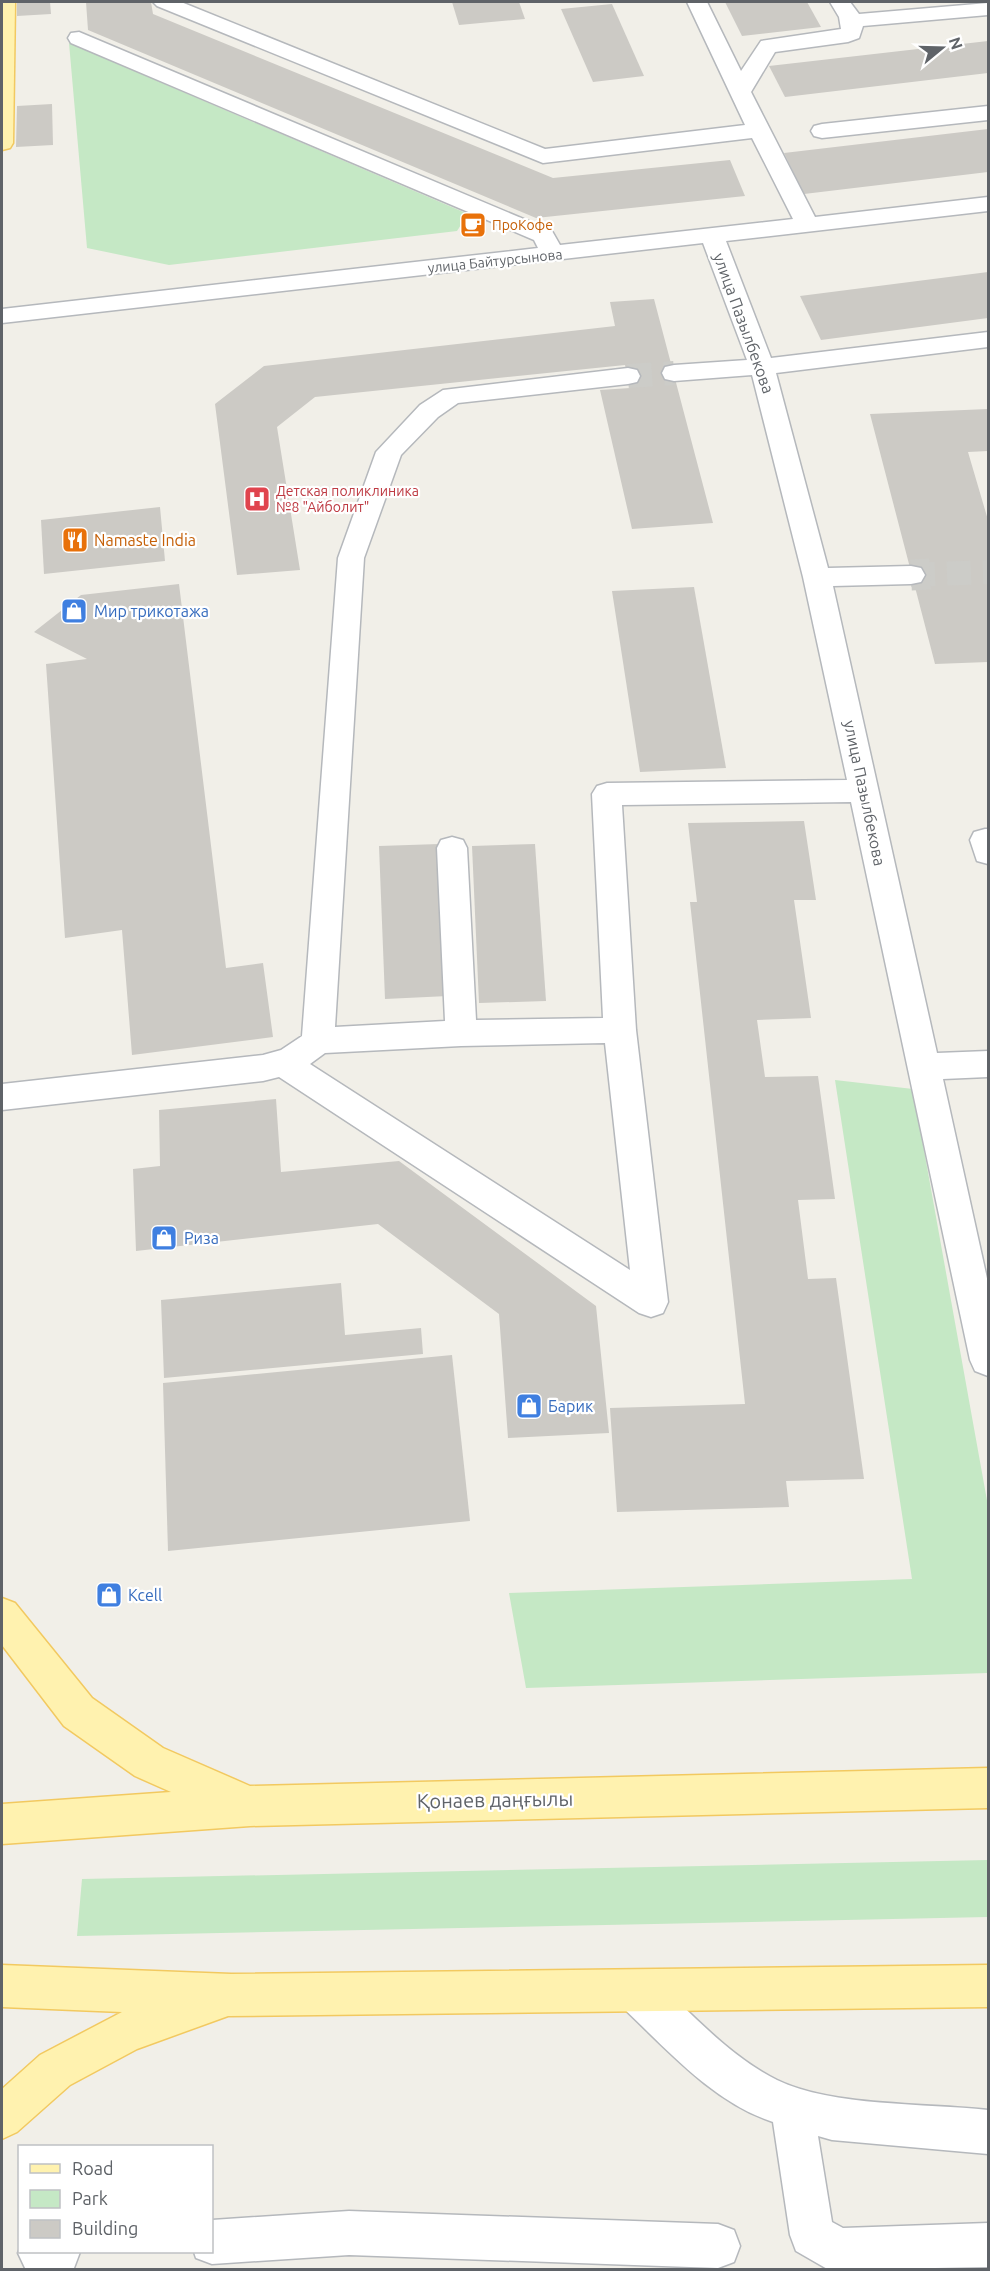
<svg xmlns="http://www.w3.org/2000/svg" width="990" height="2271" viewBox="0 0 990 2271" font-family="Ubuntu,sans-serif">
<rect width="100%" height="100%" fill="#f1efe8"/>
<g fill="#c5e8c5">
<path d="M69,43L468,214L457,231L169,265L87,248Z"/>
<path d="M835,1080L913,1089L988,1506V1673L526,1688L509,1593L912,1579Z"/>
<path d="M988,1860V1917L77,1936L82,1879Z"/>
</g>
<g fill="#cccac5">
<path d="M17,2H50L51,14L17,16Z"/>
<path d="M86,2H151L153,14L553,178L730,160L745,196L536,218L88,30Z"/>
<path d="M452,2H519L525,19L459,25Z"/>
<path d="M725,2H807L821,27L742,36Z"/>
<path d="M612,4L644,76L593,82L561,9Z"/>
<path d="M988,41V73L785,97L769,66Z"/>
<path d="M52,104L53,145L16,147L17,106Z"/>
<path d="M988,129V172L804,194L784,153Z"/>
<path d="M988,272V318L821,340L800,296Z"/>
<path d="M654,299L713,523L632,529L600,390L630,388L625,365L315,397L277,427L300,570L237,575L215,404L264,366L615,326L610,302Z"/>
<path d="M988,409V451L968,452L988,520V662L935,664L870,414Z"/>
<path d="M160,507L165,561L44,574L41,520Z"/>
<path d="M179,584L226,968L263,963L273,1037L132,1055L122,930L65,938L46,664L87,659L34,632L81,595Z"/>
<path d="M694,587L726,768L640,772L612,591Z"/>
<path d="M804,821L816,900H794L811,1018L757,1020L765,1077L818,1076L835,1199L798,1200L808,1279L836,1278L864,1479L786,1481L789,1507L617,1512L610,1408L745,1404L690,902H697L688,823Z"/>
<path d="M439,844L448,996L385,999L379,846Z"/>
<path d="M535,844L546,1001L479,1003L472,846Z"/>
<path d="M276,1099L281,1172L399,1161L596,1306L609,1433L508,1438L499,1314L378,1224L136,1251L133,1169L160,1166L159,1110Z"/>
<path d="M341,1283L345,1335L421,1328L423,1354L164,1378L161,1300Z"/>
<path d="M452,1355L470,1521L168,1551L163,1383Z"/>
</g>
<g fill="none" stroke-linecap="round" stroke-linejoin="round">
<g stroke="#ccccc8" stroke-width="24" stroke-dasharray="24 12" stroke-linecap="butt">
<path d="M628,376L674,373"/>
<path d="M911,575L988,572"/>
</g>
<path stroke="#ccccc8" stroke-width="31" stroke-dasharray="31 15" stroke-linecap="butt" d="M911,575L930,574"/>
<defs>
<g id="minor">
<path d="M153,2H181L545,149L745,125L687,2H707L741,71L761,41L841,29L839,17L830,2H850L859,14L988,3V15L863,26L859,38L848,42L775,52L751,92L815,217L988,197V211L726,241L771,358L988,332V347L776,373L828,568L911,566L921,568L925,575L921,582L911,584L833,586L937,1053L988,1051V1077L943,1079L988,1283V1376L975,1371L970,1360L851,802L622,805L636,1030L668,1302L663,1313L651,1317L639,1313L279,1077L263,1081L2,1110V1084L263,1055L281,1050L302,1036L338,558L376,452L420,405L443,390L628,368L637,370L640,376L637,382L628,384L458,403L438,417L401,455L364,558L335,1027L445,1021L437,848L441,840L452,837L463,840L467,848L476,1020L603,1018L592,794L597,786L607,783L847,780L803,577L752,375L674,381L665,379L662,373L665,367L674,365L747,360L703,243L2,323V309L538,248L534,240L71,43L68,38L71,33L79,32L552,231L560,245L793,219L752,138L543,163L157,6ZM605,1043L630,1270L310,1064L325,1053L461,1046Z"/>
<path d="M988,106V120L822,138L814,136L811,131L814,126L822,124Z"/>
<path d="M985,829H988V864L977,861L970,840L974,832Z"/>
<path d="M636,1970L651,1976C690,2012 729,2056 777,2080C833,2107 926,2103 988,2110V2154L832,2140L818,2136L832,2222L843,2228L988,2223V2267L829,2270L796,2251L790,2235L773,2122C712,2102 666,2048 621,2006L615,1991L621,1976Z"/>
<path d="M349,2211L718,2224L734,2230L740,2246L734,2262L718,2268L349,2255L212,2264L196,2258L194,2252H212V2220Z"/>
<path d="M20,2248V2252H80L74,2268L70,2270H26L18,2253Z"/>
</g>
<g id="major">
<path d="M2,2H15L13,143L10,148L2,150Z"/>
<path d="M2,1598L15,1603L92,1698L163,1748L250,1786L988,1768V1808L250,1826L2,1844V1804L171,1792L135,1776L64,1726L2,1645Z"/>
<path d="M2,1965L231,1974L988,1965V2007L228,2016L137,2049L70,2085L17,2132L2,2139V2089L40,2055L122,2012L2,2007Z"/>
</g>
</defs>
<use href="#minor" stroke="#b5b8bc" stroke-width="3"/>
<use href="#major" stroke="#f2c960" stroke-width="3"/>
<use href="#minor" fill="#fff" fill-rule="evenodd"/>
<use href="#major" fill="#fff2af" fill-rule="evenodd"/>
</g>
<defs>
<symbol id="cafe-square" viewBox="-11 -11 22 22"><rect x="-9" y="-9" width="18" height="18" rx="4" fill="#e8710a" stroke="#fff"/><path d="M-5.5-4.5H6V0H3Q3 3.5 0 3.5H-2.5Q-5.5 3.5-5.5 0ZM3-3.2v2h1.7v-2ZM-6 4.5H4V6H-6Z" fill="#fff"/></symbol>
<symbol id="hospital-square" viewBox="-11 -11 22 22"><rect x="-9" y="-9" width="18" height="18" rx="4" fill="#e0444e" stroke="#fff"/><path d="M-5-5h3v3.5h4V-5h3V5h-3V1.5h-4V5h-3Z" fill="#fff"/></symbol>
<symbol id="restaurant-square" viewBox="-11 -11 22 22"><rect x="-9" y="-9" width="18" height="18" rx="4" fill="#e8710a" stroke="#fff"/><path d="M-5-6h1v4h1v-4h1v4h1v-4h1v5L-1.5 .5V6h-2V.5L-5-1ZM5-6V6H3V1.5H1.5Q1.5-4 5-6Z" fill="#fff"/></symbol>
<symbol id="shop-square" viewBox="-11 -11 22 22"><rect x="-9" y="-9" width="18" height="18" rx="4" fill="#3f7fe0" stroke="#fff"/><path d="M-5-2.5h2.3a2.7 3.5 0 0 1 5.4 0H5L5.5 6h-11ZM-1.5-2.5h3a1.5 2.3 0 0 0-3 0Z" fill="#fff"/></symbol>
</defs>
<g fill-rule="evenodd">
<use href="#cafe-square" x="458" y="210" width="30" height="30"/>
<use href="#hospital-square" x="242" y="484" width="30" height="30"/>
<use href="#restaurant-square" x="60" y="525" width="30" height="30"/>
<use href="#shop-square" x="59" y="596" width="30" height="30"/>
<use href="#shop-square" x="149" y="1223" width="30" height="30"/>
<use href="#shop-square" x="514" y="1391" width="30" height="30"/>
<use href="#shop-square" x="94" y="1580" width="30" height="30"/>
</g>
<g text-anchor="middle" stroke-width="4.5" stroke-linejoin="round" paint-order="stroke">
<g font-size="14" fill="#c56008" stroke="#fff" text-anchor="start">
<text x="492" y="230">ПроКофе</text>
</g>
<g font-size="14" fill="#5f6368" stroke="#fff">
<text transform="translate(495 261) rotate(-6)" y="5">улица Байтурсынова</text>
</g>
<g font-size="14" fill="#be3a42" stroke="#fff" text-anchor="start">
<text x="276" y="496">Детская поликлиника<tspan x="276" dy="16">№8 "Айболит"</tspan></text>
</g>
<g font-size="16" fill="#5f6368" stroke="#fff">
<text transform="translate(744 323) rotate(70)" y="6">улица Пазылбекова</text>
<text transform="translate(865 793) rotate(78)" y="6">улица Пазылбекова</text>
</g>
<g font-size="16" fill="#c56008" stroke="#fff" text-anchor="start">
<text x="94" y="546">Namaste India</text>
</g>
<g font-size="16" fill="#366cbe" stroke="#fff" text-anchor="start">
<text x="94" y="617">Мир трикотажа</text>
<text x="184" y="1244">Риза</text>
<text x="548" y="1412">Барик</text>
<text x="128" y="1601">Kcell</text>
</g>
<g font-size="20" fill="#5f6368" stroke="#fff">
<text transform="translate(495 1800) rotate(-1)" y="7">Қонаев даңғылы</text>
</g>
</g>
<rect width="990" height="2271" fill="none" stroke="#5f6368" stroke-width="6"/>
<rect x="18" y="2145" width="195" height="108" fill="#ffffff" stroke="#bfc1c3" stroke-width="1.5"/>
<rect x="30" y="2164" width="30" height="9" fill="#fff2af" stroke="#bfc1c3" stroke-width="1.5"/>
<text x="72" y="2175" font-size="18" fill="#5f6368">Road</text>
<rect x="30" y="2190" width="30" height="18" fill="#c5e8c5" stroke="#bfc1c3" stroke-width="1.5"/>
<text x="72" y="2205" font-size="18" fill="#5f6368">Park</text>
<rect x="30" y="2220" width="30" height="18" fill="#cccac5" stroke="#bfc1c3" stroke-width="1.5"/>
<text x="72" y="2235" font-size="18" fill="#5f6368">Building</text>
<g transform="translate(942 48) rotate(71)" stroke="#ffffff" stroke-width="4.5" paint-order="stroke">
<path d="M0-4.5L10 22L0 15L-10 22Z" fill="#5f6368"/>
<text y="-9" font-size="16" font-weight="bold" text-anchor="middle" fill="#5f6368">N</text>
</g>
</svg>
